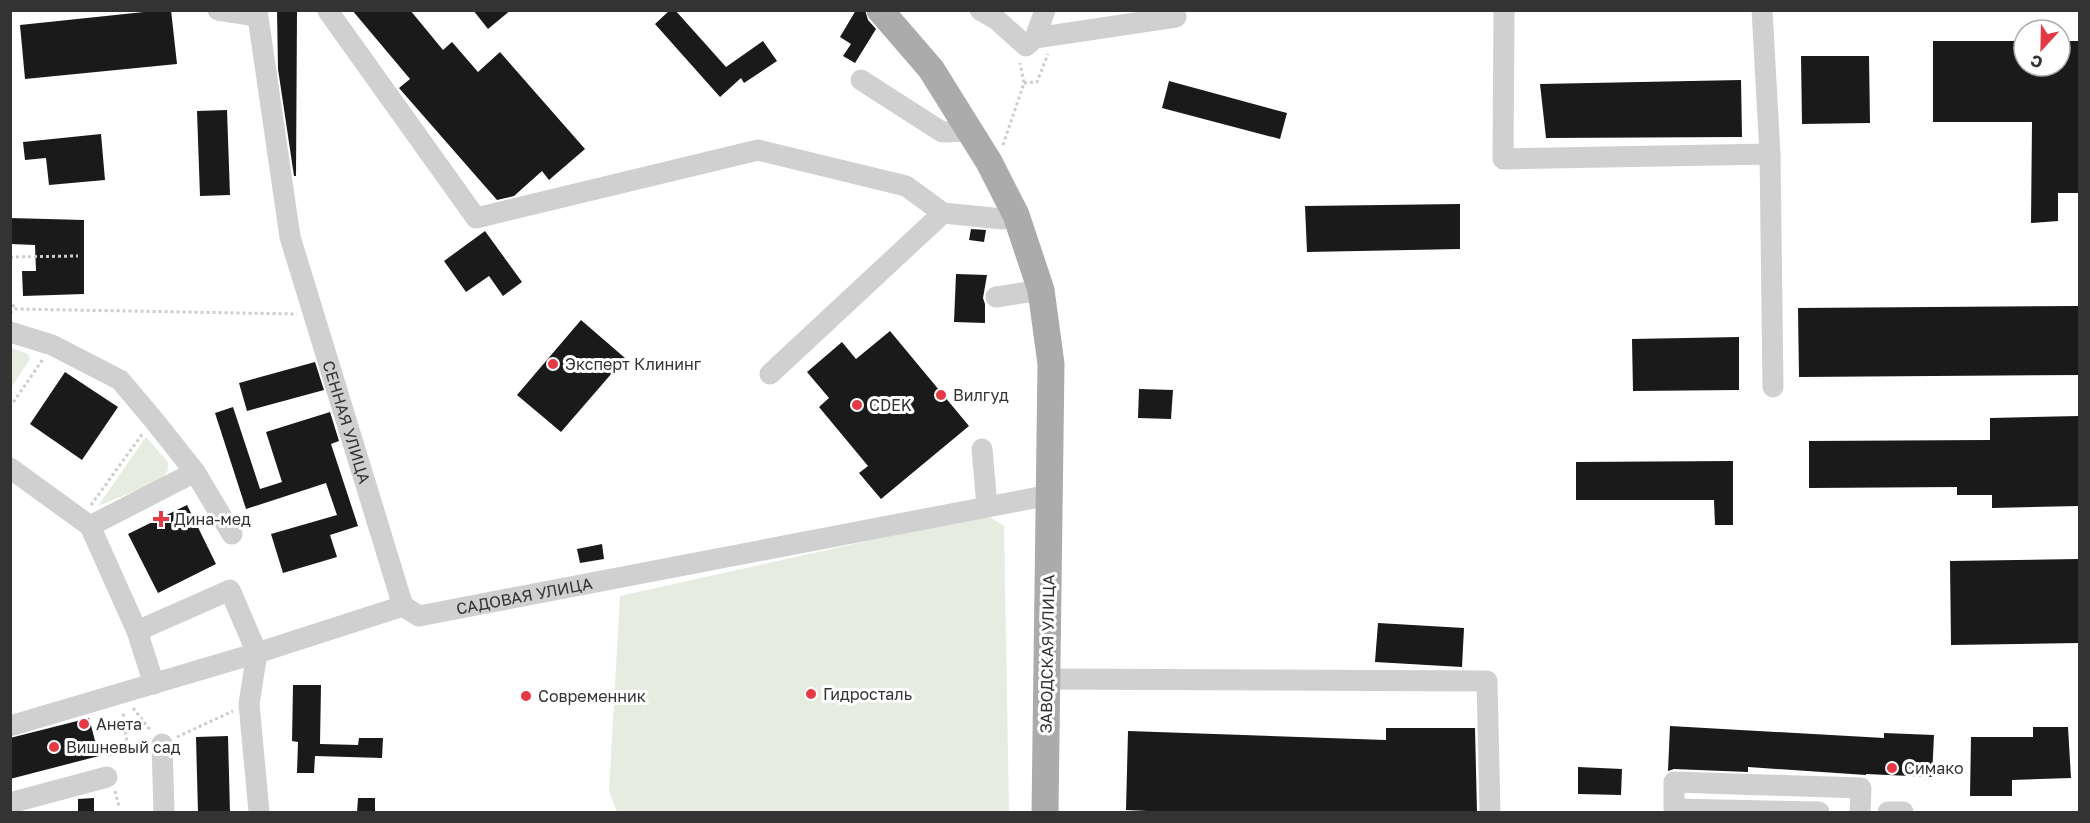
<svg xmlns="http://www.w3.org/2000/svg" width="2090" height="823" viewBox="0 0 2090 823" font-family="'Golos Text',sans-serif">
<rect width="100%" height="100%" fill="#fff"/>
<g fill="#e6ecdf">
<path d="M11,348L28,354L30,359L11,388Z"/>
<path d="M146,437L168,462V470L162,480L98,506Z"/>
<path d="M990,517L1004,526L1009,812H617L609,791L620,596L957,521Z"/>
</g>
<g fill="#1a1a1a">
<path d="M163,10H171L177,64L25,79L20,25Z"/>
<path d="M277,10H297L296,176H294L278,69Z"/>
<path d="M352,10H410L443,50L452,42L478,72L500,52L585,149L549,180L542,171L514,196L497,200L399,88L410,79Z"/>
<path d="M473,10H511L488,29Z"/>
<path d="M670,10H675L726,67L763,41L777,61L744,83L741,78L720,97L655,24Z"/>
<path d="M856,10H865L868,20L876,29L855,63L843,56L851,44L840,37Z"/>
<path d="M1933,41H2024V66H2060V41H2079V193H2058V221L2031,223L2032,122H1933Z"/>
<path d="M1801,56H1869L1870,123L1802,124Z"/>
<path d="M1741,80L1742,137L1546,138L1540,84Z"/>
<path d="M1169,81L1287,113L1280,139L1162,108Z"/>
<path d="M227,110L230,195L200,196L197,111Z"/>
<path d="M101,134L105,180L49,185L46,158L25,160L23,142Z"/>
<path d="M1460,204V249L1307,252L1305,206Z"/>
<path d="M10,218L84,220V294L23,296L22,271H36L35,245L10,244Z"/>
<path d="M971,229L986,230L984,242L969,240Z"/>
<path d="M485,231L522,282L503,296L489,276L466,292L444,261Z"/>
<path d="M956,274L987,275L983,298L985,304V323L954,322Z"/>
<path d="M2079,306V375L1799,377L1798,308Z"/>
<path d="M581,320L625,358L561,432L517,395Z"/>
<path d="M890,331L969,426L881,499L859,473L868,466L819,407L829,398L807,372L842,342L856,359Z"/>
<path d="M1739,337V390L1633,391L1632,339Z"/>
<path d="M315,362L324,390L247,411L239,383Z"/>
<path d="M65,372L118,407L82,460L30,424Z"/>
<path d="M1139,389L1173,390L1171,419L1138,418Z"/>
<path d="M233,407L260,489L282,482L266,432L330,412L339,441L331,444L358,526L330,535L337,557L283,573L271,534L337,515L326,483L246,509L215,413Z"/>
<path d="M2079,416V506L1992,508V495H1957V487L1809,488V441L1990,440V418Z"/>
<path d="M1733,461V525H1715L1714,500H1576V462Z"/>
<path d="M187,505L216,564L158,593L128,534Z"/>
<path d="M602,544L604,559L580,563L577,549Z"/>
<path d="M2079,559V643L1951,645L1950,561Z"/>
<path d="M1378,623L1464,628L1462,667L1375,662Z"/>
<path d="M293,685H321L320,744L358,745L359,738H383L382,758L315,756L314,773H297L298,742L292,741Z"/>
<path d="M89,718L99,756L10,779V738Z"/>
<path d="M1670,726L1884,738V733L1934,735L1932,777L1866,774V775L1748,767V772L1674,769L1668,771Z"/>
<path d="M2033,727H2068L2071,778L2012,780V796H1970L1971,737H2033Z"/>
<path d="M1386,728H1475L1477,813H1190L1126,810L1128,731L1386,740Z"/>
<path d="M228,736L230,813H198L196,737Z"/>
<path d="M1578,767L1622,769L1621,795L1578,794Z"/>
<path d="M94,798V813H78V799Z"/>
<path d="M358,798H375V813H357Z"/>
</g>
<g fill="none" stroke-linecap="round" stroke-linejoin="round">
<g stroke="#cdcdcd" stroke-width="3" stroke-dasharray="3 3" stroke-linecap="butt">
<path d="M1024,83L1037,82L1048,54"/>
<path d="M1003,145L1024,83L1020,63"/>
<path d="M10,257L78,256"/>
<path d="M10,299L15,309"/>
<path d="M10,313L15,309L297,314"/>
<path d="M10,407L43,359"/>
<path d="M91,505L143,433"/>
<path d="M133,708L151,731"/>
<path d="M177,737L233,711"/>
<path d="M107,745L109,757"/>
<path d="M109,755L128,751L123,711"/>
<path d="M115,791L119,806"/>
</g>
<g stroke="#d0d0d0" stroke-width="21">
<path d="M218,10L257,16"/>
<path id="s1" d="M257,10L290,237L403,606"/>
<path d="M980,10L996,19L1026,46L1035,38L1176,17"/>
<path d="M1504,10L1503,159L1770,154"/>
<path d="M1762,10L1770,154L1773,387"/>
<path d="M328,11L476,218L758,150L906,186L943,213L1003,219L1016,215"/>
<path d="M1035,38L1045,10"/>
<path d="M861,80L942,132L969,131"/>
<path d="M996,297L1041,290"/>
<path d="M10,332L52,345L120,380L153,419L195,472"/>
<path d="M770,374L943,213"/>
<path d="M982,449L987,506"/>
<path d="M10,468L90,526L137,631L154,684"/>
<path d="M90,526L195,472L232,534"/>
<path d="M137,631L230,590L257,653L249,704L259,812"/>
<path d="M1047,679L1487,681L1490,812"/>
<path id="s2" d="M10,726L257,653L403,606L419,616L1050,495"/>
<path d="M162,744L164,812"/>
<path d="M10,803L107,777"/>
<path d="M1819,812L1674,809V782L1861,788L1860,812"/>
<path d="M1888,812H1903"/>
</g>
<path stroke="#ababab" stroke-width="27" d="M880,10L931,69L989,162L1016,215L1041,290L1051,364L1045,812"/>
</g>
<g fill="#e63946" stroke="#fff" stroke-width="2">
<circle cx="553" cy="364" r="6"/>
<circle cx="941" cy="395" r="6"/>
<circle cx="857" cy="405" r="6"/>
<path d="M158 510h6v6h6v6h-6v6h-6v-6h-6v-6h6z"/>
<circle cx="811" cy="694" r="6"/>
<circle cx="526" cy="696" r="6"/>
<circle cx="84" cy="724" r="6"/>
<circle cx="54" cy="747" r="6"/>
<circle cx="1892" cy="768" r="6"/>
</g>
<g text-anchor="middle" stroke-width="6" stroke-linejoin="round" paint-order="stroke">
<g font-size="16" fill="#333" stroke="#fff" text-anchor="start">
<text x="565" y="370">Эксперт Клининг</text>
<text x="953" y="401">Вилгуд</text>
<text x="869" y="411">CDEK</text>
<text x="174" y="525">Дина-мед</text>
<text x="823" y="700">Гидросталь</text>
<text x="538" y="702">Современник</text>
<text x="96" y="730">Анета</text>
<text x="66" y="753">Вишневый сад</text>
<text x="1904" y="774">Симако</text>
</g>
<g font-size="16" fill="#333" stroke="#fff">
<text dy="6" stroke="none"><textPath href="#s1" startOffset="423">СЕННАЯ УЛИЦА</textPath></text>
<text dy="6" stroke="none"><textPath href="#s2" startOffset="537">САДОВАЯ УЛИЦА</textPath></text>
<text transform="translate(1047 654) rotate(-89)" y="6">ЗАВОДСКАЯ УЛИЦА</text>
</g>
</g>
<rect width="2090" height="823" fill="none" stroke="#333333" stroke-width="24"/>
<g transform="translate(2042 48) rotate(202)"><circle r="28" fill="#ffffff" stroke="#adadad" stroke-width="1.5"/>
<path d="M0-4.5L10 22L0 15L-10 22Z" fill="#e63946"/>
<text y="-9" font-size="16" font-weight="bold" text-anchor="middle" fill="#333333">С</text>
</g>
</svg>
